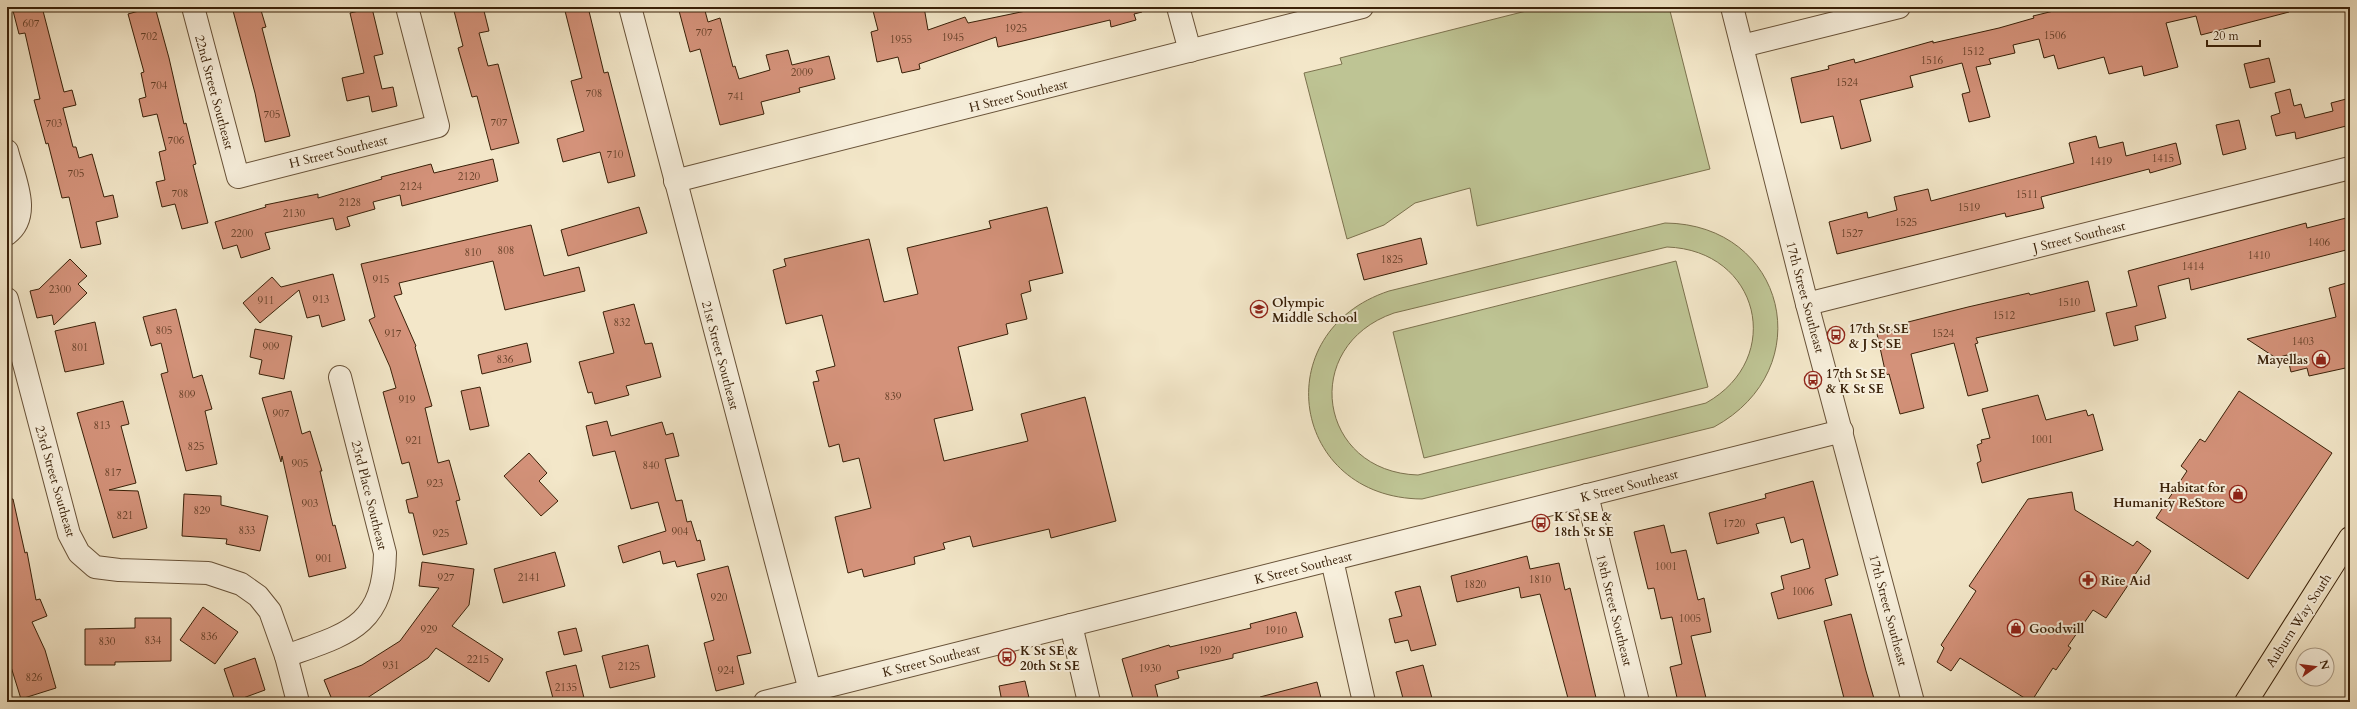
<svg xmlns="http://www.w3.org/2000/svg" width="2357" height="709" viewBox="0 0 2357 709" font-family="Cardo,serif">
<rect width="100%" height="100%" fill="#f3e7c9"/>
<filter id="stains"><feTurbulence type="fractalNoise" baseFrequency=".005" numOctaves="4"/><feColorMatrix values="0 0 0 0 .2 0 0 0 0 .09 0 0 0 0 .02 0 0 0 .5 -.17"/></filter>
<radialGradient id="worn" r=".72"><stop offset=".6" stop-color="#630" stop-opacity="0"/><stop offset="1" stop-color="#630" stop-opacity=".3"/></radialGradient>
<g fill="#bec494" stroke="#7c724e" fill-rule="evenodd">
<path d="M1542,7H1669L1710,169L1477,226L1470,188L1415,203L1384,225L1347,239L1304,73L1342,64L1340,58Z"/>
<path d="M1665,223C1786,224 1821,369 1714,427L1422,499C1291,498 1265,332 1389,291ZM1667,247C1759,250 1786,358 1706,403L1418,475C1318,472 1299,346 1394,313Z"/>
<path d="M1676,261L1708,387L1424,458L1393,332Z"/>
</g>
<g fill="#d4927a" stroke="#392008">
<path d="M12,7H42L64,92L72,90L76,105L63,108L73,147H76L79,158L92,154L104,197L113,195L118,217L96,222L101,244L81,248L69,197L62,198L48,143L46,144L34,100L40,99L25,33L19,34Z"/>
<path d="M153,7H155L169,58L184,124L186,123L196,164L193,165L208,223L182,229L175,204L162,207L156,182L165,180L159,152L166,150L157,114L143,117L139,99L146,97L141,73L144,72L128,14Z"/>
<path d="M232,7H260L266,27L262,28L290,136L265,142L255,93Z"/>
<path d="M453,7H483L489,31L479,33L488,66L498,64L519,143L491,150L477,96L472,97L458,48L463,46Z"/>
<path d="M564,7H588L604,73L608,72L635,176L608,183L600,152L563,162L557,139L584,131L571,81L582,78Z"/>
<path d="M678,7H704L708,22L720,18L733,67L735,66L739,79L770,70L766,55L788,50L792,65L829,56L835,79L799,88L800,92L761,102L764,114L720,125L700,49L690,52Z"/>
<path d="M872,7H924L928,30L965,17L968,23L1045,7H1142V12L1134,14L1136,20L1111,27L1110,20L998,47L996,37L919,64L920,69L902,73L898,57L877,62L871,32L878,30Z"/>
<path d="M2070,7H2288L2289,12L2201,35L2196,16L2166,23L2178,67L2144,76L2142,66L2109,74L2104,57L2058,69L2054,55L2044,58L2039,39L2013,45L2015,53L1989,59L1991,64L1976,67L1990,117L1969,122L1962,94L1970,92L1962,63L1910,76L1913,87L1860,100L1871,141L1841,149L1833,116L1801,123L1791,78L1829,69L1828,66L1854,59L1855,63L1933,41V43L1999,28L2034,18L2033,16Z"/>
<path d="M372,8L383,54L374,56L382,89L393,87L397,106L372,112L369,96L347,101L342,78L364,73L350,13Z"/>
<path d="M2269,58L2275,82L2250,88L2244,64Z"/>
<path d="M2290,89L2294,106L2301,104L2305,118L2333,111L2331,103L2350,98V125L2296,139L2295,132L2276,136L2271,116L2280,113L2275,93Z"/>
<path d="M2239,120L2246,149L2223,155L2216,125Z"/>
<path d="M2096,136L2099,148L2123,142L2126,156L2176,143L2181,164L2150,173L2149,169L2041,197L2044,208L2006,217L2005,213L1837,254L1829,222L1867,212L1868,218L1897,210L1894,197L1928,189L1931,201L2074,163L2069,143Z"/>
<path d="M493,159L498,181L402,206L400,195L373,202L375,209L347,217L350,226L336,230L333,218L265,233L270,249L241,258L237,245L223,249L215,222L266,207L265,205L318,194V198L382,179L381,177L431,164L434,173Z"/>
<path d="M639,207L647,233L568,256L561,230Z"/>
<path d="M1047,207L1063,273L1029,281L1031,291L1021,294L1027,319L1006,324L1008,334L958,347L973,410L934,419L944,461L1028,441L1021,414L1085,397L1116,521L1051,538L1049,529L973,547L970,536L943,543L945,549L914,557L915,564L864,577L862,569L848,573L835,517L871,508L859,458L843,462L839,444L829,447L813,382L819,381L816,371L835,366L822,315L786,324L773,270L786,266L784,259L869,239L884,302L918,294L907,248L991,228L989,221Z"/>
<path d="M2350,217V249L2191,290L2189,278L2158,286L2166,318L2135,326L2138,340L2114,346L2106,313L2137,306L2128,271L2306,223L2307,228Z"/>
<path d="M531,225L544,276L579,267L585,291L505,310L493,261L399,283L402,294L394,296L416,346L415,347L432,406L425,408L438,463L449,460L460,500L456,501L467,544L423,555L413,513H409L406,500L418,497L409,462L402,464L383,392L396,388L390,367L369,320L375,317L361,264Z"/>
<path d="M1421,238L1427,264L1364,280L1357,254Z"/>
<path d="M70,259L87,276L78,284L87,293L54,325L52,315L37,318L30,291L39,289Z"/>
<path d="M333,274L345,320L322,327L319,315L307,318L299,290L260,323L243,303L272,277L281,287Z"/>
<path d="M2088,281L2095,311L1976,338L1978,343L1975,344L1988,391L1968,396L1954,343L1911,354L1924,408L1900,414L1889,374L1886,375L1877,334L1909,326L1908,322L1968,307L2029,293L2030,295Z"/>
<path d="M2350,282V367L2309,376L2307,368L2291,372L2287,355L2276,358L2247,339L2336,317L2329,288Z"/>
<path d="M634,304L645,344L652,343L661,377L626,386L629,395L595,404L592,392L588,393L579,362L614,353L603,312Z"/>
<path d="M176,309L193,378L202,375L212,409L205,411L217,464L186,471L161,374L168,372L161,343L151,346L143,317Z"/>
<path d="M95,322L104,364L65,372L55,331Z"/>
<path d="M255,329L292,336L284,379L259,374L262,360L250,357Z"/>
<path d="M527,343L531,362L482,374L478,355Z"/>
<path d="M480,387L489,426L470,430L461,391Z"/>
<path d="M291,391L302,434L310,431L322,471H320L333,526L335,525L346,568L309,577L282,456L281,462L262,398Z"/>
<path d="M2239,391L2332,453L2248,579L2156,518L2187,471L2181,466L2200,439L2205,442Z"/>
<path d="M2038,395L2046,420L2086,410L2088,416L2093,414L2103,450L1982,483L1977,463L1981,461L1977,445L1982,443L1981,440L1990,438L1982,409Z"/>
<path d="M123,401L129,424L121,426L136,483L109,490L138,491L147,528L113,538L77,413Z"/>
<path d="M607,421L611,436L662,422L666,435L673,433L679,456L665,459L676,501L682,500L687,522L691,521L697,541L700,540L705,560L677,567L675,561L663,564L660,551L623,563L618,546L666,531L658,502L631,509L615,451L593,456L586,426Z"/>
<path d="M529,453L547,473L539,481L558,501L541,516L504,476Z"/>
<path d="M1813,481L1838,575L1825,579L1832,605L1778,619L1771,593L1784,589L1781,576L1810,568L1803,539L1791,543L1784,517L1756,524L1759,533L1717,544L1709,513L1766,498L1765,494Z"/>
<path d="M2072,492L2075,510L2133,546L2137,541L2151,551L2106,618L2093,610L2068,646L2071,648L2056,670L2053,668L2031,702L1960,658L1951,671L1937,662L1944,648L1941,645L1976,591L1969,586L2028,499Z"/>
<path d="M184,494L221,496V505L268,516L260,551L226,544L227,539L182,536Z"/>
<path d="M7,499H13L25,553L27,552L36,600L40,599L47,616L32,622L45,650L56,688L21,699L7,654Z"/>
<path d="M1664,525L1671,553L1686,550L1698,600L1704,598L1711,632L1691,636L1707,702H1678L1670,667L1682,664L1672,617L1661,619L1654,588L1648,589L1634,532Z"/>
<path d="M555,552L565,586L503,603L494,569Z"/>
<path d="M1527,556L1530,569L1559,563L1565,590L1570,588L1597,702H1569L1540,594L1521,598L1519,587L1457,602L1451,576Z"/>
<path d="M422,562L474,569L469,605L452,626L503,659L489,682L436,648L428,658L361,702H333L324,680L362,665L400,641L439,588L419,586Z"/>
<path d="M728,566L751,653L737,656L744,684L716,691L704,643L714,640L697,574Z"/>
<path d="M1420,586L1436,645L1411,651L1408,640L1395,643L1389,619L1402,616L1395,592Z"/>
<path d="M203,607L238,632L215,664L180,640Z"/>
<path d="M1296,612L1303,637L1233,654V658L1177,671L1179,678L1155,685L1159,702H1134L1122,659L1169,645L1170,647L1251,628L1250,624Z"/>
<path d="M1851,614L1866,671L1875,702H1845L1824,621Z"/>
<path d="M135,618H171V661L115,662V665H85V629L135,628Z"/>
<path d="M576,628L582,651L564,655L558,632Z"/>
<path d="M648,645L655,677L610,688L602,656Z"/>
<path d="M255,658L265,690L235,701L224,669Z"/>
<path d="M576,665L585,702H554L546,672Z"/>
<path d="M1423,665L1433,702H1404L1396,672Z"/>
<path d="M1025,681L1030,702H1002L999,686Z"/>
<path d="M1317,682L1322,702H1261L1260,697Z"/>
</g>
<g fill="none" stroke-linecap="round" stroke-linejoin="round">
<defs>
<g id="minor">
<path d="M193,7L238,177L438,126L407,7"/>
<path d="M630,7L813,702"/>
<path d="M1178,7L1190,51"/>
<path d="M1732,7L1807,304L1913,702"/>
<path d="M1742,46L1899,7"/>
<path d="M7,151C13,176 33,215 7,234"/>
<path d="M675,181L1362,7"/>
<path d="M7,299L69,534L79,553L95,567L119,570L208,573L241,584L258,596L270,611L286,656L298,702"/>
<path d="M1807,304L2350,168"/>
<path d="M1587,495L1638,702"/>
<path d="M1332,560L1364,702"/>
<path d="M1071,625L1089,702"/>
<path d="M286,656C347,634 384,627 385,553L340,377"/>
<path d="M765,702L1842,431"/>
</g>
<path id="major" d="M2246,702L2350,538"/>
</defs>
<use href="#minor" stroke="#685238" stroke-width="24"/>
<use href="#major" stroke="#392008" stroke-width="24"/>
<use href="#minor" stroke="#f7efdc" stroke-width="22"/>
<use href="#major" stroke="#f3e7c9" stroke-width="22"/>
</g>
<defs>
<symbol id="school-ring" viewBox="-11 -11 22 22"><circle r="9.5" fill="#f7efdc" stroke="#8f2418" stroke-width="1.5"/><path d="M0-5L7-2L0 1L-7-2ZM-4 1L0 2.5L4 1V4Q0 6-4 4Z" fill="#8f2418"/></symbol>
<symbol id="bus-ring" viewBox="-11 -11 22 22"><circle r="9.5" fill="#f7efdc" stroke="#8f2418" stroke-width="1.5"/><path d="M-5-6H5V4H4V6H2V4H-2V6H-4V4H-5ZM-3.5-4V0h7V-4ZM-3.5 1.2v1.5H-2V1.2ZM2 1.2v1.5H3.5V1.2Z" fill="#8f2418"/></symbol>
<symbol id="shop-ring" viewBox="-11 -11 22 22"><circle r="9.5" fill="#f7efdc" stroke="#8f2418" stroke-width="1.5"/><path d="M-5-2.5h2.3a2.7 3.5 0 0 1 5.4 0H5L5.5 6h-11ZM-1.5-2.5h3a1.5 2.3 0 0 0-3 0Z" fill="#8f2418"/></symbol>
<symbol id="pharmacy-ring" viewBox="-11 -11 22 22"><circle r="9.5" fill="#f7efdc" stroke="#8f2418" stroke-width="1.5"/><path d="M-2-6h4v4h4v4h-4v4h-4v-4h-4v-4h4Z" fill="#8f2418"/></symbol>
</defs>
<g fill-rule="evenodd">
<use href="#school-ring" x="1249" y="299" width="20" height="20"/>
<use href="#bus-ring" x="1826" y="325" width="20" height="20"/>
<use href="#shop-ring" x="2311" y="349" width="20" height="20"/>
<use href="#bus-ring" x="1803" y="370" width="20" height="20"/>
<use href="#shop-ring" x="2228" y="484" width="20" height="20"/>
<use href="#bus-ring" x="1531" y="513" width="20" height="20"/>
<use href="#pharmacy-ring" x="2078" y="570" width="20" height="20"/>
<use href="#shop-ring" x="2006" y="618" width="20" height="20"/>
<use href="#bus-ring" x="997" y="647" width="20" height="20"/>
</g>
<g text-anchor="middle" stroke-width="4" stroke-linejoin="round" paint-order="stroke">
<g font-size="11" fill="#603c24">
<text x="31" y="27">607</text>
<text x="1016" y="32">1925</text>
<text x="704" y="36">707</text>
<text x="2055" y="39">1506</text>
<text x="149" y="40">702</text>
<text x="953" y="41">1945</text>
<text x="901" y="43">1955</text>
<text x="1973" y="55">1512</text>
<text x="1932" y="64">1516</text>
<text x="802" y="76">2009</text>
<text x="1847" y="86">1524</text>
<text x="159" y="89">704</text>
<text x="594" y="97">708</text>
<text x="736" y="100">741</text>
<text x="272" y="118">705</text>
<text x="499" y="126">707</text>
<text x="54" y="127">703</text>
<text x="176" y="144">706</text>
<text x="615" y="158">710</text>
<text x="2163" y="162">1415</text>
<text x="2101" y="165">1419</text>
<text x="76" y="177">705</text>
<text x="469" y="180">2120</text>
<text x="411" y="190">2124</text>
<text x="180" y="197">708</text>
<text x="2027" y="198">1511</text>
<text x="350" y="206">2128</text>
<text x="1969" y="211">1519</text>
<text x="294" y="217">2130</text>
<text x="1906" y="226">1525</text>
<text x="242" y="237">2200</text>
<text x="1852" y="237">1527</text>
<text x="2319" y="246">1406</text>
<text x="506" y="254">808</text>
<text x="473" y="256">810</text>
<text x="2259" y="259">1410</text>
<text x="1392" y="263">1825</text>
<text x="2193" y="270">1414</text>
<text x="381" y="283">915</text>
<text x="60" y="293">2300</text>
<text x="321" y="303">913</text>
<text x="266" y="304">911</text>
<text x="2069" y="306">1510</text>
<text x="2004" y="319">1512</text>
<text x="622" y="326">832</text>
<text x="164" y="334">805</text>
<text x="393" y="337">917</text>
<text x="1943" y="337">1524</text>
<text x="2303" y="345">1403</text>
<text x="271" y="350">909</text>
<text x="80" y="351">801</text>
<text x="505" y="363">836</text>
<text x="187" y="398">809</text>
<text x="893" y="400">839</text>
<text x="407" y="403">919</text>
<text x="281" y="417">907</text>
<text x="102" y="429">813</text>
<text x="2042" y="443">1001</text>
<text x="414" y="444">921</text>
<text x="196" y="450">825</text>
<text x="300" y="467">905</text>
<text x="651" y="469">840</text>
<text x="113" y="476">817</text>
<text x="435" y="487">923</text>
<text x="310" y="507">903</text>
<text x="202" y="514">829</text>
<text x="125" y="519">821</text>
<text x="1734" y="527">1720</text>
<text x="247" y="534">833</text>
<text x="680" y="535">904</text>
<text x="441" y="537">925</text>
<text x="324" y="562">901</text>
<text x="1666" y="570">1001</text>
<text x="446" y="581">927</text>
<text x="529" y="581">2141</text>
<text x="1540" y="583">1810</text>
<text x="1475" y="588">1820</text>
<text x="1803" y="595">1006</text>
<text x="719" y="601">920</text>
<text x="1690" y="622">1005</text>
<text x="429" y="633">929</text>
<text x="1276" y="634">1910</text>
<text x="209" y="640">836</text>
<text x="153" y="644">834</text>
<text x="107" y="645">830</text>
<text x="1210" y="654">1920</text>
<text x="478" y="663">2215</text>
<text x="391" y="669">931</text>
<text x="629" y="670">2125</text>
<text x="1150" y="672">1930</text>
<text x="726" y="674">924</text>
<text x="34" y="681">826</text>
<text x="566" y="691">2135</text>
</g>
<g font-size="13" fill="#392008" stroke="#f7efdc">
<text transform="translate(215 92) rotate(75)" y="5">22nd Street Southeast</text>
<text transform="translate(1018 95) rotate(-14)" y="5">H Street Southeast</text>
<text transform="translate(338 151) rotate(-14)" y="5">H Street Southeast</text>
<text transform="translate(2079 236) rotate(-14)" y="5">J Street Southeast</text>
<text transform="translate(1806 297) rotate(75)" y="5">17th Street Southeast</text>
<text transform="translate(721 355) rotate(75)" y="5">21st Street Southeast</text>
<text transform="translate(56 481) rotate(74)" y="5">23rd Street Southeast</text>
<text transform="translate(1629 485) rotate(-14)" y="5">K Street Southeast</text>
<text transform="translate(370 495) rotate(76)" y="5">23rd Place Southeast</text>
<text transform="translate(1303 567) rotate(-14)" y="5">K Street Southeast</text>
<text transform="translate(1615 610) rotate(76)" y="5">18th Street Southeast</text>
<text transform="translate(1889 610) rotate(75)" y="5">17th Street Southeast</text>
<text transform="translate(2298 620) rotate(-57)" y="5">Auburn Way South</text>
<text transform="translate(931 660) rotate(-14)" y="5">K Street Southeast</text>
</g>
<g font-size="13" font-weight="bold" fill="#392008" stroke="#f7efdc" text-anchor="start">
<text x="1272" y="307">Olympic<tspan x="1272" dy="15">Middle School</tspan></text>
<text x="1849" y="333">17th St SE<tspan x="1849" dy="15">&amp; J St SE</tspan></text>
<text x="2308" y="364" text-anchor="end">Mayellas</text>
<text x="1826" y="378">17th St SE<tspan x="1826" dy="15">&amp; K St SE</tspan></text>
<text x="2225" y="492" text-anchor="end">Habitat for<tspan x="2225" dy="15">Humanity ReStore</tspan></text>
<text x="1554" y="521">K St SE &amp;<tspan x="1554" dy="15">18th St SE</tspan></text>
<text x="2101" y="585">Rite Aid</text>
<text x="2029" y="633">Goodwill</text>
<text x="1020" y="655">K St SE &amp;<tspan x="1020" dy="15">20th St SE</tspan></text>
</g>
</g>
<rect width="2357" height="709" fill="none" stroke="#f3e7c9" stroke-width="24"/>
<rect x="8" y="8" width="2341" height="693" fill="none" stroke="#392008" stroke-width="2"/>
<rect x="12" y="12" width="2333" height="685" fill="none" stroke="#392008"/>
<g transform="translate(2315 667) rotate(76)"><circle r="19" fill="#f7efdc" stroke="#ab9c87"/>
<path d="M0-3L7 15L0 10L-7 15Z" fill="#8f2418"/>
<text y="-6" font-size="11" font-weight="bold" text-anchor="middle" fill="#392008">N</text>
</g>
<path d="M2207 40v6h53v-6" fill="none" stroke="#392008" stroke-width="2"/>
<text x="2213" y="40" font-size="12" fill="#392008" stroke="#f7efdc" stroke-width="3" paint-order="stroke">20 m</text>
<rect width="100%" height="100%" filter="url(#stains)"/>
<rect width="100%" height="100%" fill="url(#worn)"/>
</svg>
